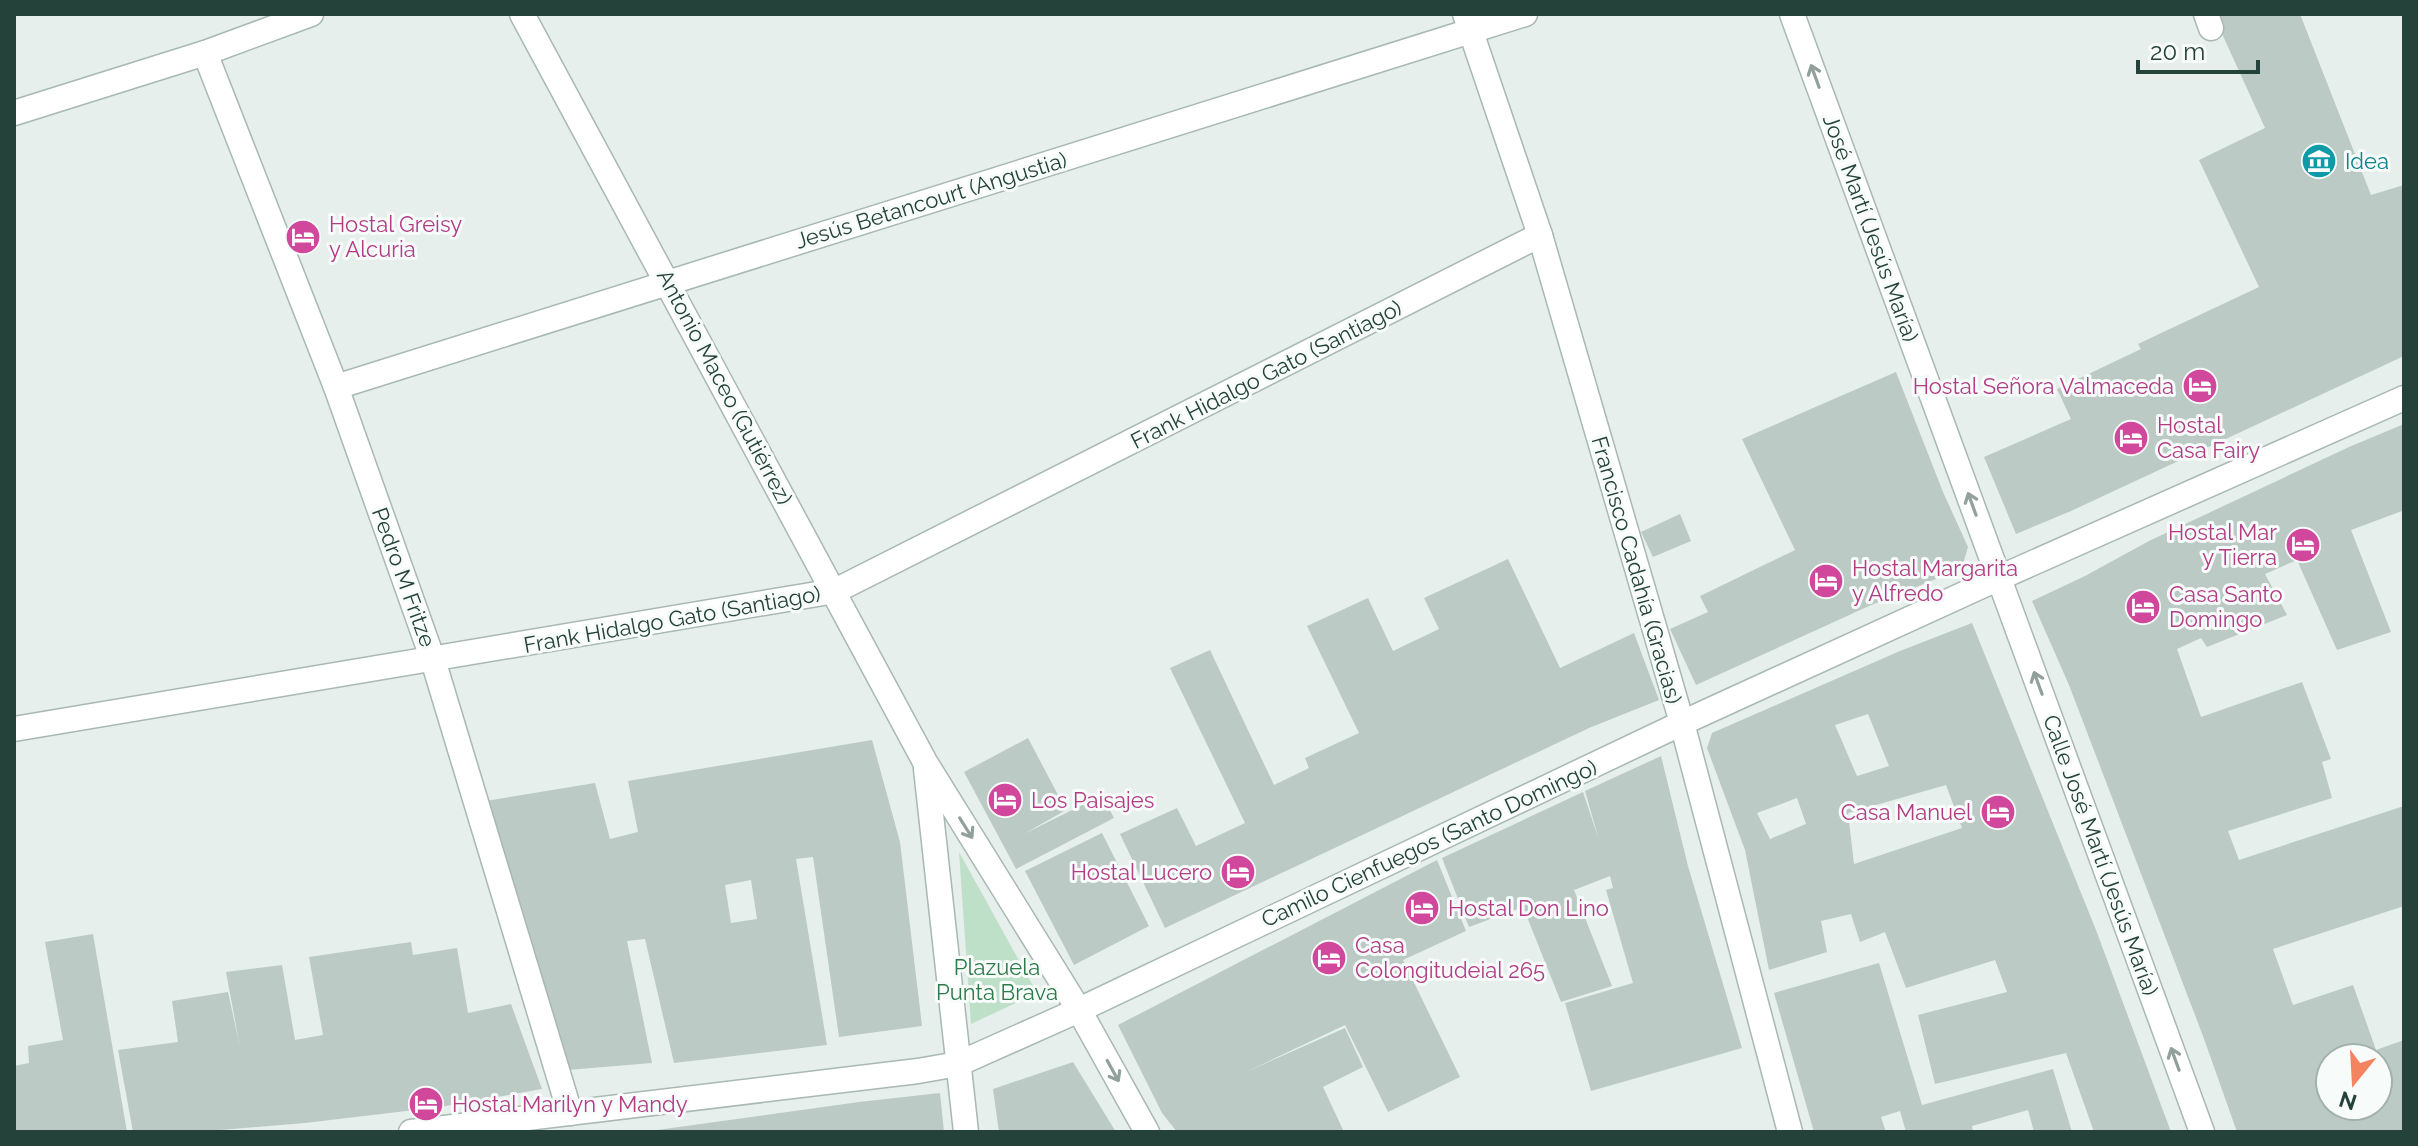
<svg xmlns="http://www.w3.org/2000/svg" width="2418" height="1146" viewBox="0 0 2418 1146" font-family="Raleway,sans-serif">
<rect width="100%" height="100%" fill="#e6efeb"/>
<path fill="#bfe0c8" d="M959,852L1037,993L971,1024Z"/>
<g fill="#bbcac4" fill-rule="evenodd">
<path d="M2213,14H2300L2371,195L2404,185V356L2071,511L2016,534L1984,457L2071,419L2057,389L2141,349L2138,344L2259,287L2199,160L2265,128Z"/>
<path d="M1896,372L1943,492L1968,547L1963,564L1956,571L1869,606L1696,685L1670,629L1708,612L1700,596L1795,550L1742,439Z"/>
<path d="M2404,424V516L2402,511L2351,530L2391,632L2337,650L2297,560L2265,574L2287,615L2207,647L2201,638L2177,649L2201,717L2302,682L2331,759L2322,762L2332,798L2228,831L2239,860L2404,806V906L2273,949L2293,1005L2353,985L2376,1050L2404,1040V1132H2237L2203,1036L2069,685L2032,601L2085,576L2149,541L2349,447ZM2330,1058H2378V1106H2330Z"/>
<path d="M1680,514L1691,541L1653,557L1641,532Z"/>
<path d="M1508,559L1560,668L1634,633L1659,700L1589,728L1165,928L1120,834L1177,808L1196,846L1245,823L1170,668L1210,650L1274,785L1309,768L1305,758L1359,733L1307,626L1368,598L1393,651L1439,629L1424,598Z"/>
<path d="M1972,623L2096,930L2171,1132H2094L2066,1053L1935,1084L1918,1015L2007,992L1995,960L1906,988L1885,932L1860,942L1851,914L1821,921L1827,952L1769,970L1745,850L1707,748L1712,733L1900,651ZM1868,714L1889,766L1857,776L1835,725ZM1946,785L1962,828L1854,864L1848,813ZM1797,798L1806,824L1770,839L1757,813Z"/>
<path d="M1028,738L1066,810L1024,834L1102,795L1114,818L1016,869L964,772Z"/>
<path d="M872,740L900,842L922,1026L839,1037L813,857L796,859L827,1045L674,1063L645,939L627,941L652,1063L567,1070L486,801L595,783L610,839L638,832L628,781ZM751,880L757,919L731,923L725,885Z"/>
<path d="M1661,756L1688,866L1742,1048L1591,1091L1565,1003L1633,983L1606,890L1613,888L1610,876L1574,890L1612,986L1561,1002L1523,907L1469,927L1442,858L1583,792L1599,840L1585,791Z"/>
<path d="M1102,833L1149,926L1074,965L1025,871Z"/>
<path d="M1437,860L1466,931L1403,960L1460,1077L1388,1112L1345,1025L1246,1072L1345,1028L1363,1067L1323,1087L1344,1132H1177L1162,1113L1118,1025Z"/>
<path d="M93,934L127,1132H14V1066L29,1063L28,1046L63,1040L45,942Z"/>
<path d="M411,942L413,955L457,948L468,1013L511,1004L542,1089L440,1107L305,1123L197,1132H133L118,1050L178,1042L172,1001L228,992L240,1047L226,972L282,965L295,1040L323,1035L309,957Z"/>
<path d="M1879,963L1922,1105L2053,1069L2072,1132H2034L2028,1110L1972,1126L1973,1132H1906L1900,1111L1881,1117L1886,1132H1814L1774,993Z"/>
<path d="M1073,1062L1116,1132H999L993,1089Z"/>
<path d="M940,1093L944,1132H657V1130L859,1102Z"/>
</g>
<g fill="none" stroke-linecap="round" stroke-linejoin="round">
<defs>
<g id="street">
<path d="M522,14L925,762L1079,1010L1147,1132"/>
<path d="M1465,14L1540,235L1682,723L1790,1132"/>
<path d="M1792,14L2202,1132"/>
<path d="M2206,14L2211,28"/>
<path d="M205,53L336,387L433,660L570,1113"/>
<path d="M14,113L205,53L311,14"/>
<path d="M336,387L1525,14"/>
<path d="M14,729L835,591L1540,235"/>
<path d="M926,769L966,1132"/>
<path d="M411,1132L918,1071L958,1064L1079,1010L1682,723L1999,578L2404,398"/>
</g>
</defs>
<use href="#street" stroke="#a8b8b2" stroke-width="27"/>
<use href="#street" stroke="#fff" stroke-width="24"/>
</g>
<defs><path id="oneway-shaft" d="M-6 0H5M1.5-3L5.5 0L1.5 3" fill="none" stroke-width="1.6" stroke-linecap="round" stroke-linejoin="round" transform="scale(2)"/></defs>
<g stroke="#92a09c">
<use href="#oneway-shaft" transform="translate(1815 76) rotate(-110)"/>
<use href="#oneway-shaft" transform="translate(1972 504) rotate(-110)"/>
<use href="#oneway-shaft" transform="translate(2038 683) rotate(-110)"/>
<use href="#oneway-shaft" transform="translate(966 828) rotate(58)"/>
<use href="#oneway-shaft" transform="translate(2175 1059) rotate(-110)"/>
<use href="#oneway-shaft" transform="translate(1113 1071) rotate(61)"/>
</g>
<defs>
<symbol id="museum-disc" viewBox="-11 -11 22 22"><circle r="9.5" fill="#0f9aa8" stroke="#f7fbf9"/><path d="M0-6L6-3V-2H-6V-3ZM-5-1h2V3h-2ZM-1-1h2V3h-2ZM3-1h2V3H3ZM-6 4H6V6H-6Z" fill="#fff"/></symbol>
<symbol id="hotel-disc" viewBox="-11 -11 22 22"><circle r="9.5" fill="#d1479c" stroke="#f7fbf9"/><path d="M-6-4.5h1.5V1H6V5H4.5V3h-9V5H-6ZM-4 0a1.8 1.8 0 1 1 3.6 0ZM.5 0V-2.5h3Q6-2.5 6 0Z" fill="#fff"/></symbol>
</defs>
<g fill-rule="evenodd">
<use href="#museum-disc" x="2299" y="141" width="40" height="40"/>
<use href="#hotel-disc" x="283" y="217" width="40" height="40"/>
<use href="#hotel-disc" x="2180" y="366" width="40" height="40"/>
<use href="#hotel-disc" x="2111" y="418" width="40" height="40"/>
<use href="#hotel-disc" x="2283" y="525" width="40" height="40"/>
<use href="#hotel-disc" x="1806" y="561" width="40" height="40"/>
<use href="#hotel-disc" x="2123" y="587" width="40" height="40"/>
<use href="#hotel-disc" x="985" y="780" width="40" height="40"/>
<use href="#hotel-disc" x="1978" y="792" width="40" height="40"/>
<use href="#hotel-disc" x="1218" y="852" width="40" height="40"/>
<use href="#hotel-disc" x="1402" y="888" width="40" height="40"/>
<use href="#hotel-disc" x="1309" y="938" width="40" height="40"/>
<use href="#hotel-disc" x="406" y="1084" width="40" height="40"/>
</g>
<g text-anchor="middle" stroke-width="6" stroke-linejoin="round" paint-order="stroke">
<g font-size="22" fill="#0d838f" stroke="#f7fbf9" text-anchor="start">
<text x="2345" y="169">Idea</text>
</g>
<g font-size="22" fill="#24423a" stroke="#f7fbf9">
<text transform="translate(931 200) rotate(-17)" y="8">Jesús Betancourt (Angustia)</text>
<text transform="translate(1871 228) rotate(70)" y="8">José Martí (Jesús María)</text>
<text transform="translate(1266 374) rotate(-27)" y="8">Frank Hidalgo Gato (Santiago)</text>
<text transform="translate(725 387) rotate(62)" y="8">Antonio Maceo (Gutiérrez)</text>
<text transform="translate(1637 570) rotate(74)" y="8">Francisco Cadahía (Gracias)</text>
<text transform="translate(404 577) rotate(70)" y="8">Pedro M Fritze</text>
<text transform="translate(672 619) rotate(-10)" y="8">Frank Hidalgo Gato (Santiago)</text>
<text transform="translate(1429 843) rotate(-25)" y="8">Camilo Cienfuegos (Santo Domingo)</text>
<text transform="translate(2101 855) rotate(70)" y="8">Calle José Martí (Jesús María)</text>
</g>
<g font-size="22" fill="#b23c85" stroke="#f7fbf9" text-anchor="start">
<text x="329" y="232">Hostal Greisy<tspan x="329" dy="25">y Alcuria</tspan></text>
<text x="2174" y="394" text-anchor="end">Hostal Señora Valmaceda</text>
<text x="2157" y="433">Hostal<tspan x="2157" dy="25">Casa Fairy</tspan></text>
<text x="2277" y="540" text-anchor="end">Hostal Mar<tspan x="2277" dy="25">y Tierra</tspan></text>
<text x="1852" y="576">Hostal Margarita<tspan x="1852" dy="25">y Alfredo</tspan></text>
<text x="2169" y="602">Casa Santo<tspan x="2169" dy="25">Domingo</tspan></text>
<text x="1031" y="808">Los Paisajes</text>
<text x="1972" y="820" text-anchor="end">Casa Manuel</text>
<text x="1212" y="880" text-anchor="end">Hostal Lucero</text>
<text x="1448" y="916">Hostal Don Lino</text>
<text x="1355" y="953">Casa<tspan x="1355" dy="25">Colongitudeial 265</tspan></text>
<text x="452" y="1112">Hostal Marilyn y Mandy</text>
</g>
<g font-size="22" fill="#2d7a4b" stroke="#f7fbf9">
<text x="997" y="975">Plazuela<tspan x="997" dy="25">Punta Brava</tspan></text>
</g>
</g>
<rect width="2418" height="1146" fill="none" stroke="#24423a" stroke-width="32"/>
<g transform="translate(2354 1082) rotate(198)"><circle r="38" fill="#f7fbf9" stroke="#a3b1ad" stroke-width="2"/>
<path d="M0-6L14 30L0 20L-14 30Z" fill="#f4845f"/>
<text y="-12" font-size="22" font-weight="bold" text-anchor="middle" fill="#24423a">N</text>
</g>
<path d="M2138 60v12h120v-12" fill="none" stroke="#24423a" stroke-width="4"/>
<text x="2150" y="60" font-size="24" fill="#24423a" stroke="#f7fbf9" stroke-width="6" paint-order="stroke">20 m</text>
</svg>
